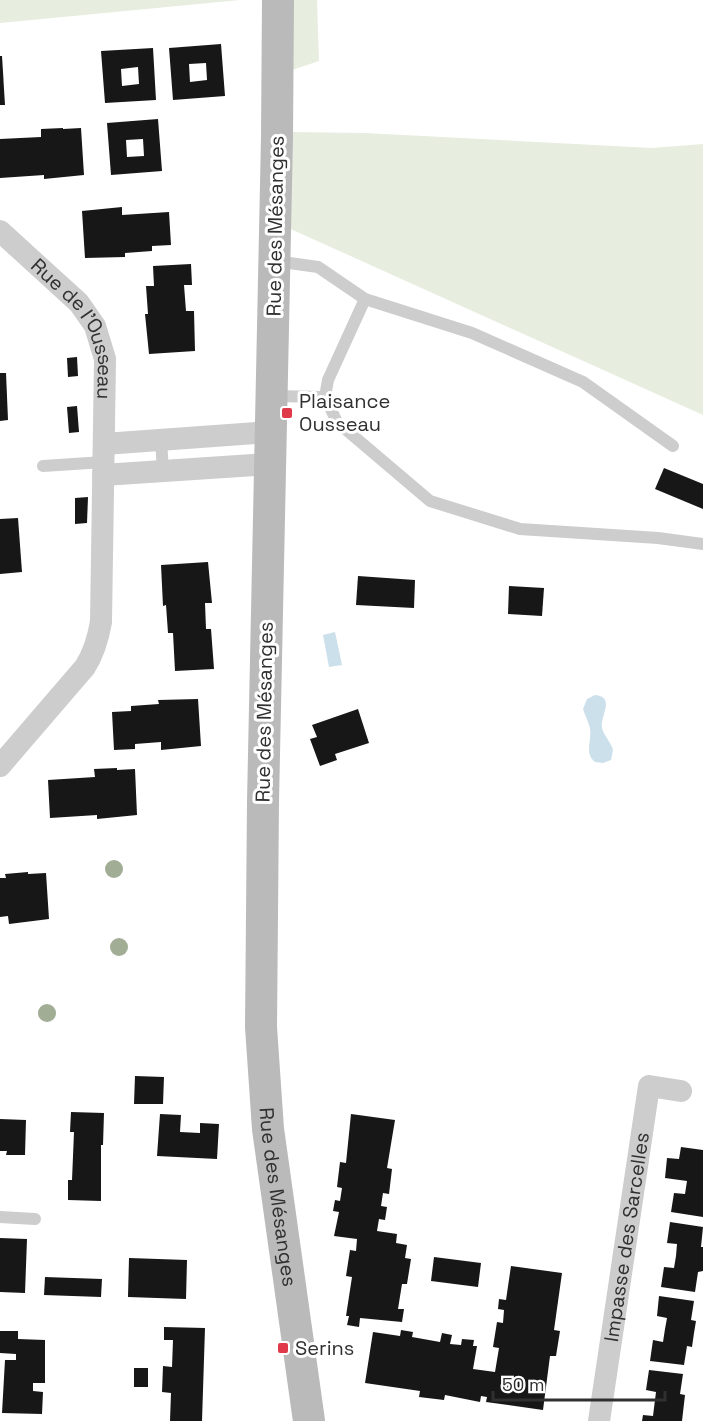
<svg xmlns="http://www.w3.org/2000/svg" width="703" height="1421" viewBox="0 0 703 1421" font-family="'Space Grotesk',sans-serif">
<rect width="100%" height="100%" fill="#fff"/>
<g fill="#e7eddf">
<path d="M0,0H240L0,23Z"/>
<path d="M290,0H317L319,61L289,71Z"/>
<path d="M289,132L365,133L652,148L703,144V415L284,226Z"/>
</g>
<g fill="#cce0ec">
<path d="M335,632L342,665L329,667L323,635Z"/>
<path d="M595,695C616,697 600,716 602,728C604,736 611,742 613,750L611,760L603,763L595,762C584,753 592,741 590,729C589,722 585,716 583,709L587,699Z"/>
</g>
<g fill="#171717" fill-rule="evenodd">
<path d="M221,44L225,96L173,100L169,48ZM206,63L207,80L190,82L189,64Z"/>
<path d="M153,48L156,100L105,103L101,51ZM138,67L139,84L122,86L121,69Z"/>
<path d="M0,56H2L5,105H0Z"/>
<path d="M158,119L162,171L111,175L107,123ZM143,139L144,156L127,157L126,140Z"/>
<path d="M63,128V129L81,128L84,175L44,179V175L0,178V139L41,137V129Z"/>
<path d="M122,207V215L169,212L171,245L152,246V251L125,253V257L85,258L82,211Z"/>
<path d="M191,264L192,285H184L186,311H194L195,351L149,354L145,314H148L146,286H154L153,266Z"/>
<path d="M77,357L78,376L68,377L67,358Z"/>
<path d="M0,373H6L8,420L0,421Z"/>
<path d="M77,406L79,432L69,433L67,407Z"/>
<path d="M664,468L703,484V509L655,489Z"/>
<path d="M88,497L87,523L75,524V498Z"/>
<path d="M18,518L22,572L0,574V519Z"/>
<path d="M208,562L212,603H205L206,629H211L214,669L175,671L173,633H168L166,605L163,606L161,565Z"/>
<path d="M358,576L415,580L414,608L356,605Z"/>
<path d="M509,586L544,588L542,616L508,614Z"/>
<path d="M198,699L201,746L161,750V742L135,744V749L114,750L112,712L131,711V706L159,704L158,700Z"/>
<path d="M358,709L369,743L335,754L337,760L320,766L310,739L317,737L312,725Z"/>
<path d="M117,768V770L135,769L137,815L97,819V815L50,818L48,780L95,777L94,769Z"/>
<path d="M28,872V874L46,873L49,919L9,924L8,916L0,917V878H6L5,874Z"/>
<path d="M135,1076L164,1077L163,1104H134Z"/>
<path d="M71,1112L104,1113L103,1145H101V1201L68,1200V1180H72L74,1132H70Z"/>
<path d="M160,1114L181,1115L180,1132L200,1133V1123L219,1124L217,1159L157,1156Z"/>
<path d="M351,1114L395,1120L387,1168L392,1169L389,1194L383,1193L381,1206L387,1207L385,1220L379,1219L377,1231L397,1234L396,1243L407,1245L405,1258L411,1259L407,1284H402L398,1309H404L402,1322L360,1318L359,1327L347,1325L349,1316H346L352,1277L346,1276L350,1250L356,1251L357,1239L334,1236L339,1212L333,1211L335,1200L340,1201L342,1188L337,1187L340,1162L346,1163Z"/>
<path d="M0,1119L26,1120L25,1155H6L7,1151H0Z"/>
<path d="M681,1147L703,1150V1217L671,1212L674,1193L685,1194L687,1181L665,1178L667,1158L679,1159Z"/>
<path d="M670,1222L703,1227L701,1247H703V1271L698,1272L695,1292L661,1287L664,1267L674,1268L676,1256L677,1244L667,1243Z"/>
<path d="M0,1238L27,1239L25,1293L0,1292Z"/>
<path d="M434,1257L481,1263L478,1287L431,1281Z"/>
<path d="M129,1258L187,1260L186,1299L128,1297Z"/>
<path d="M511,1266L562,1273L554,1330L560,1331L556,1356H550L543,1410L486,1402L487,1397L481,1396L480,1402L445,1395L444,1400L419,1397L420,1391L365,1383L373,1332L400,1336L401,1330L413,1332L412,1337L440,1342L442,1333L452,1335L450,1344L461,1345L462,1339L474,1340L473,1346H477L473,1369L495,1372L499,1348L493,1347L497,1322L503,1323L504,1310L498,1309L499,1299L506,1300Z"/>
<path d="M45,1277L102,1279L101,1297L44,1295Z"/>
<path d="M659,1296L694,1301L691,1320L696,1321L694,1333L692,1347L687,1346L684,1365L650,1361L653,1340L663,1342L665,1329L667,1318L657,1316Z"/>
<path d="M164,1327L205,1328L202,1421H170L171,1393L162,1392L163,1366L172,1367L173,1340H164Z"/>
<path d="M0,1331H18V1339L45,1340V1383H33V1391L43,1392L42,1414L2,1413L5,1360H16V1354L0,1353Z"/>
<rect x="134" y="1368" width="14" height="19"/>
<path d="M649,1370L683,1374L680,1394L685,1395L682,1421H642L643,1415L653,1416L656,1392L646,1390Z"/>
</g>
<g fill="none" stroke-linecap="round" stroke-linejoin="round">
<g stroke="#cdcdcd" stroke-width="12">
<path d="M275,261L318,267L365,299L472,333L583,382L673,446"/>
<path d="M365,299L328,380L325,397L337,422L430,501L520,529L658,538L703,544"/>
<path d="M272,396L325,397"/>
<path d="M161,440L163,471"/>
<path d="M43,466L104,462"/>
<path d="M0,1217L35,1219"/>
</g>
<g stroke="#cdcdcd" stroke-width="22">
<path id="s1" d="M0,231L79,303L95,326L105,359L101,622C98,639 94,653 85,667L0,766"/>
<path d="M104,444L270,432"/>
<path d="M103,475L269,464"/>
<path id="s2" d="M599,1421L649,1086L681,1091"/>
</g>
<path stroke="#bababa" stroke-width="32" id="s3" d="M278,0L277,137L263,802L261,1027L268,1129L309,1421"/>
</g>
<g fill="#a1ae95">
<circle cx="114" cy="869" r="9"/>
<circle cx="119" cy="947" r="9"/>
<circle cx="47" cy="1013" r="9"/>
</g>
<g fill="#e03a4a" stroke="#fff" stroke-width="2">
<rect x="281" y="407" width="12" height="12" rx="3"/>
<rect x="277" y="1342" width="12" height="12" rx="3"/>
</g>
<g text-anchor="middle" stroke-width="6" stroke-linejoin="round" paint-order="stroke">
<g font-size="20" fill="#303030" stroke="#fff">
<text transform="translate(275 226) rotate(-89)" y="7">Rue des Mésanges</text>
<text dy="7" stroke="none"><textPath href="#s1" startOffset="128">Rue de l'Ousseau</textPath></text>
<text transform="translate(264 712) rotate(-89)" y="7">Rue des Mésanges</text>
<text dy="7" stroke="none"><textPath href="#s3" startOffset="1198">Rue des Mésanges</textPath></text>
<text dy="7" stroke="none"><textPath href="#s2" startOffset="186">Impasse des Sarcelles</textPath></text>
</g>
<g font-size="20" fill="#303030" stroke="#fff" text-anchor="start">
<text x="299" y="408">Plaisance<tspan x="299" dy="23">Ousseau</tspan></text>
<text x="295" y="1355">Serins</text>
</g>
</g>
<path d="M493 1391v9h172v-9" fill="none" stroke="#303030" stroke-width="3"/>
<text x="502" y="1391" font-size="18" fill="#303030" stroke="#ffffff" stroke-width="4.5" paint-order="stroke">50 m</text>
</svg>
